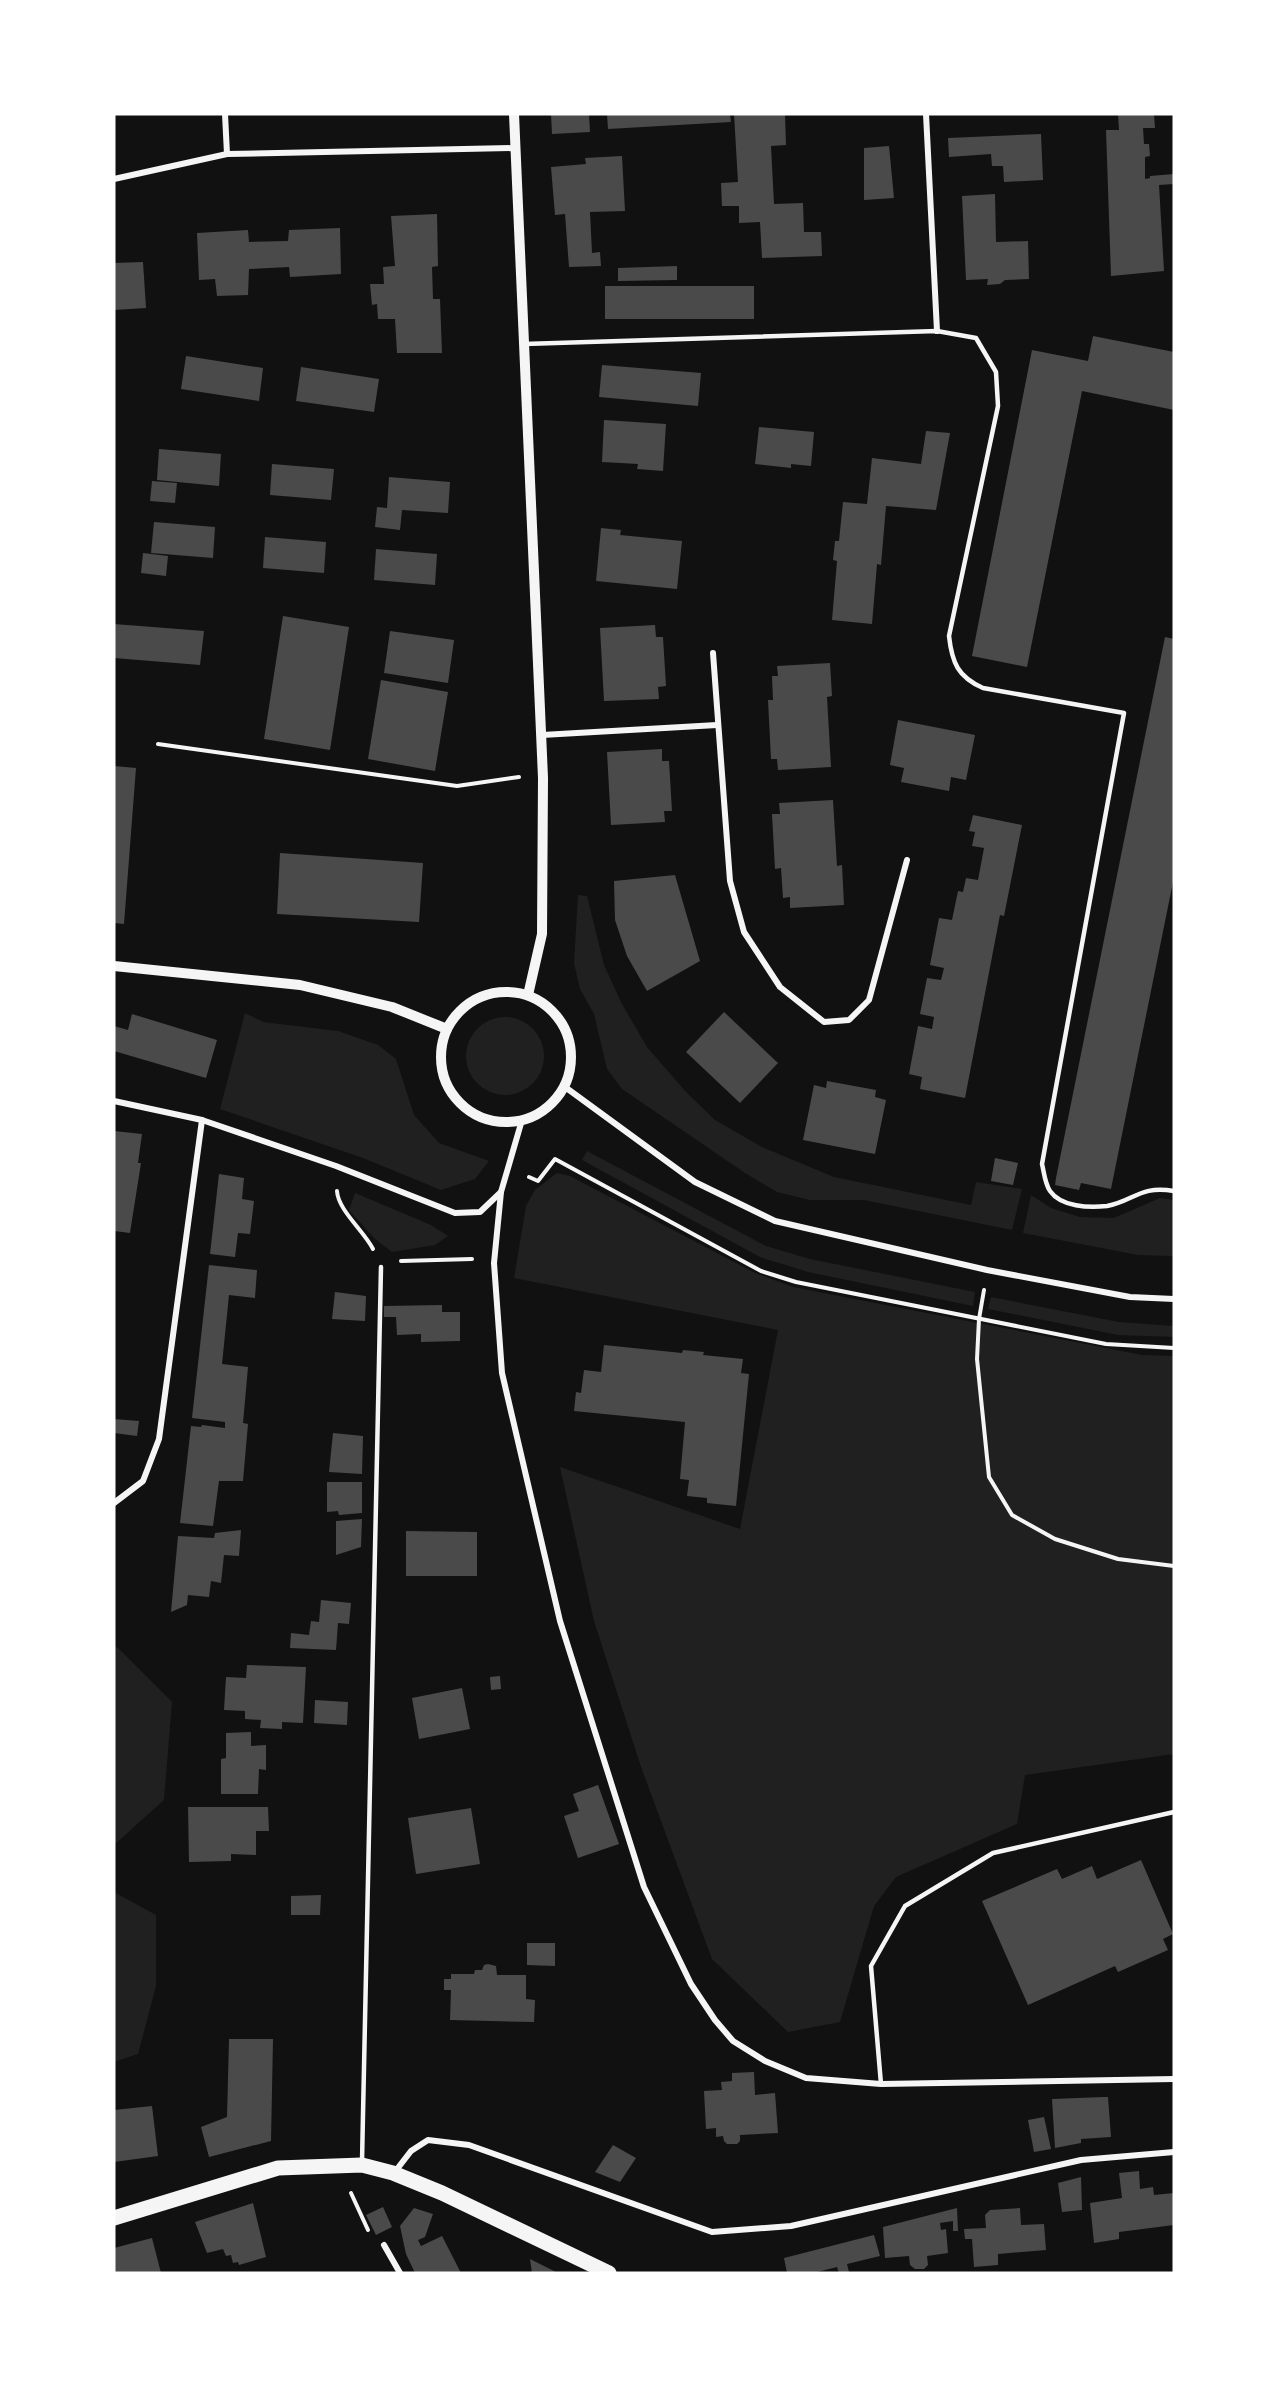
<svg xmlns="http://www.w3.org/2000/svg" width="1288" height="2387" viewBox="0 0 1288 2387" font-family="Raleway,sans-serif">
<rect width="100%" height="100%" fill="#111"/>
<g fill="#202020">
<path d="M578,895L587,896L604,965L622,1004L647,1047L686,1092L715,1120L762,1147L834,1177L971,1205L976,1182L1022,1189L1012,1230L864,1200H810L777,1192L745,1173L622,1089L607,1069L594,1014L580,989L574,963Z"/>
<path d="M245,1013L263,1022L338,1031L378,1045L396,1059L414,1115L439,1143L489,1161L475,1179L441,1190L363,1158L220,1109Z"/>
<circle cx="505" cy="1056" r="39"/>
<path d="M587,1151L766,1246L810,1259L975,1292L973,1306L808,1272L760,1257L582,1160Z"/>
<path d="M557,1173L570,1176L755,1273L793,1287L1142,1355L1174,1356V1754L1025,1775L1017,1824L896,1877L874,1906L840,2022L788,2032L712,1959L641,1767L594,1621L560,1467L740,1529L778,1330L514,1278L526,1206L535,1190Z"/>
<path d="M355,1193L431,1225L448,1236L435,1245L392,1252L375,1239L349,1210Z"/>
<path d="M1031,1195L1051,1208L1080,1217L1114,1218L1160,1198L1174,1200V1256L1138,1255L1023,1233Z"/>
<path d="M991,1297L1119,1322L1174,1326V1337L1118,1335L988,1309Z"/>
<path d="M117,1647L172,1702L164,1800L115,1844L114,1649Z"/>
<path d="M114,1892L156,1915V1986L138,2054L114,2062Z"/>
</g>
<g fill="#4a4a4a">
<path d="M551,114H589L590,132L552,134Z"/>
<path d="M607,114H730L731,122L608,129Z"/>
<path d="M734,114L785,115L786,145L771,146L774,204L803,203L804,232H821L822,256L762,258L760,222L739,223V206H722L721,183L738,182Z"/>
<path d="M1118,114H1154L1155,128H1143L1144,144H1149L1150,156L1145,157V179L1150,178V176L1174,174V184L1159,185L1164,271L1111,276L1106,130H1119Z"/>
<path d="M1041,134L1043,180L1004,182L1003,166H992L991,154L949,157L948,138Z"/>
<path d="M889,146L894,198L864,200V148Z"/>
<path d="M622,156L625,211L590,212L592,253L600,252L601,266L569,267L565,214L555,215L551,167L586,164L585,158Z"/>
<path d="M995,194L996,242L1028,241L1029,279L1005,280L1000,284L987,285L988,279L966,280L962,196Z"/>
<path d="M437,214L438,266L432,267L433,299H440L442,353H397L395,319H378L377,304L372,305L370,284H384L383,267L395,266L391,216Z"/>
<path d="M340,228L341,274L290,277L289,267L249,269L248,295L217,296L215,279L199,280L197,233L248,230L249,242L288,241L289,230Z"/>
<path d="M143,262L146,308L114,310V263Z"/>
<path d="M677,266V280L618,281V268Z"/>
<rect x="605" y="286" width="149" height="33"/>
<path d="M1093,336L1174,352V410L1082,391L1027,667L972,656L1032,350L1088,361Z"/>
<path d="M186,356L263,368L259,401L181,389Z"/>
<path d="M602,365L701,373L698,406L599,397Z"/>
<path d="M301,367L379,379L374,412L296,401Z"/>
<path d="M604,420L666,424L663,471L637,469L638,464L602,462Z"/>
<path d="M759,427L814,432L811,466L791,464V468L755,464Z"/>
<path d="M926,431L950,433L936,510L886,506L881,565L877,564L872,624L832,620L837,561L833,560L835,541H839L843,502L867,504L872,458L921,464Z"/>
<path d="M159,449L221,454L219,486L157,480Z"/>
<path d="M272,464L334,469L331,500L270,495Z"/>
<path d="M389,477L450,482L448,513L402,510L400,530L375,527L377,507L387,508Z"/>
<path d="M152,481L177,483L175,503L150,501Z"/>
<path d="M154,522L215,527L213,558L151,553Z"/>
<path d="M601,528L621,530L620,535L682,541L677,589L596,581Z"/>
<path d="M265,537L326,542L324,573L263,568Z"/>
<path d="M376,549L437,554L435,585L374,580Z"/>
<path d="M143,553L168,556L166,576L141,573Z"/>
<path d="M283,616L349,627L330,750L264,739Z"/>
<path d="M114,624L204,631L200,665L114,658Z"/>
<path d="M655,625L656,637H663L666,686L658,687L659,699L604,701L600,628Z"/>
<path d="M390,631L454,640L448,683L384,673Z"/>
<path d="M1165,637L1174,639V877L1111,1189L1081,1183L1079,1190L1055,1185L1056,1178Z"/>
<path d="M830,663L832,696L827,697L831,767L778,770L777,759H771L768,700H773L772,676H778L777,666Z"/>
<path d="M381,680L448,692L435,771L368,759Z"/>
<path d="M898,720L975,735L966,780L951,777L949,791L901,782L904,768L890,765Z"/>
<path d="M662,749V761H669L672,811H664L665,822L611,825L607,752Z"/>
<path d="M114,766L136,768L124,924L114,923Z"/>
<path d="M833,800L837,866L842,865L844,905L790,908V897L783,898L781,868L775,869L772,814H780L779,803Z"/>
<path d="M973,815L1022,825L1004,916L1000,915L965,1098L920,1089L922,1077L909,1074L918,1026L932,1029L934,1017L920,1014L927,978L941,980L944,968L930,965L939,918L952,920L958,891L963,892L966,878L978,880L984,848L972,846L975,832L969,831Z"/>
<path d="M280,853L423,863L419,922L277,914Z"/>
<path d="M675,875L700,961L647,991L627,956L615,920L614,881Z"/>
<path d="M724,1012L778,1063L740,1103L686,1052Z"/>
<path d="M132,1014L217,1040L206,1078L114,1051V1026L128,1030Z"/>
<path d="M827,1081L876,1090L875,1097L886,1100L875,1154L803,1140L814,1085L826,1088Z"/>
<path d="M114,1131L142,1134L138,1163H141L130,1233L114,1231Z"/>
<path d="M995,1158L1018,1163L1013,1185L991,1181Z"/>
<path d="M219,1174L244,1178L242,1199L254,1201L250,1234L238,1233L235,1257L210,1254Z"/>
<path d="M209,1265L257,1270L255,1298L229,1295L222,1364L248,1367L243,1423L248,1424L243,1481H219L213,1526L180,1523L191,1426L201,1427L202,1425L225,1428V1422L192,1418Z"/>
<path d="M335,1292L366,1296L365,1321L332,1319Z"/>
<path d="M442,1305V1312H460V1341L421,1342V1334L397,1335L396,1317H384V1306Z"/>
<path d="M604,1345L682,1353L683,1350L704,1352L703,1355L743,1359L741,1373L749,1374L736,1506L707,1503V1498L687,1496L689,1480L680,1479L685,1422L574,1411L576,1392L581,1393L584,1370L601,1372Z"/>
<path d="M114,1419L139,1421L137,1436L114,1433Z"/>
<path d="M333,1433L363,1436L362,1474L329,1472Z"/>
<path d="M327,1482H362V1513L339,1515L338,1511L327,1512Z"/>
<path d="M362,1519L361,1547L336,1555V1521Z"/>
<path d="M241,1530L239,1556L224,1555L221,1583L211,1581L209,1597L188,1595L187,1605L171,1612L178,1536L214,1538L215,1533Z"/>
<path d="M406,1531L477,1532V1576H406Z"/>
<path d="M321,1600L351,1603L349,1624L338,1623L336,1650L290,1648L291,1633L309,1635L311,1621L319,1622Z"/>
<path d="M247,1665L306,1667L303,1723L282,1722V1729L260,1728L261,1720L245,1719V1711L224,1710L226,1677L246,1678Z"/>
<path d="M500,1676L501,1689L491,1690L490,1677Z"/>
<path d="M462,1688L470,1729L419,1739L412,1698Z"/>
<path d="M315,1700L348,1702L347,1725L314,1723Z"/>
<path d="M251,1732V1746L266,1745V1770L259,1769L258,1794H221V1759L226,1758V1733Z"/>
<path d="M598,1785L619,1844L578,1858L564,1816L579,1811L573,1794Z"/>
<path d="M188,1807H268L269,1831H256V1855L231,1854V1861L189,1862Z"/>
<path d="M471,1808L480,1864L416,1874L408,1818Z"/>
<path d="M1141,1860L1173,1934L1163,1939L1168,1950L1118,1972L1115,1966L1028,2005L982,1901L1057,1869L1062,1879L1092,1866L1097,1879Z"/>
<path d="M321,1895L320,1915H291V1896Z"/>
<path d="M527,1943H555V1966L527,1965Z"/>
<path d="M488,1964L496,1966L497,1975H526V1999L535,2000L534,2022L450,2020L451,1990H444V1979H451V1974H474L475,1970H482L484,1965Z"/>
<path d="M229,2039H273L271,2141L209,2157L201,2127L227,2117Z"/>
<path d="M754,2072L755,2095L775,2093L778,2133L740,2135V2141L737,2144H727L724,2141L723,2136L716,2137V2128L706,2129L704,2091L722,2090L721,2082L732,2081V2073Z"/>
<path d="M1104,2097H1108L1111,2137L1081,2139V2143L1055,2148L1052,2099Z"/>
<path d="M152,2106L158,2156L114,2162V2110Z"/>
<path d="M1044,2117L1051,2149L1034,2152L1028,2120Z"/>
<path d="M613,2145L636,2158L620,2182L595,2172Z"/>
<path d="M1139,2171L1140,2189L1153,2187L1154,2195L1174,2193V2225L1119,2232V2239L1094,2243L1090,2203L1122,2198L1119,2173Z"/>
<path d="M1081,2177L1082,2210L1062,2212L1058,2183Z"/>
<path d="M253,2203L266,2257L239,2265L238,2262L233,2263L231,2255L226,2256L223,2249L207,2253L195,2222Z"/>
<path d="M383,2207L392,2227L376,2235L366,2215Z"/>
<path d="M414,2208L433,2214L425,2237L418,2240L421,2246L442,2236L461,2273H415L406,2254L400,2226Z"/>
<path d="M957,2208L958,2231H953V2221L940,2223L941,2230L946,2229L948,2253L927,2256L928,2265L924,2269H915L910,2265L909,2256L885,2258L883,2227Z"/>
<path d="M1020,2208L1021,2225L1044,2224L1046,2250L998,2254V2265L974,2267L972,2239H965L964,2229L986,2228L985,2215L990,2210Z"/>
<path d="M874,2235L880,2256L847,2264L849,2272L839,2273L837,2267L813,2273H787L784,2258Z"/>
<path d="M152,2238L161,2273H114V2248Z"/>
<path d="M530,2259L558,2273H532Z"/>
</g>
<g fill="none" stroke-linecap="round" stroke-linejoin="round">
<g stroke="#f5f5f5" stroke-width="4">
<path d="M158,744L457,786L519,777"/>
<path d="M529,1177L538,1181L555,1159L761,1271L796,1282L1106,1344L1174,1348"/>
<path d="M337,1191C338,1210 364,1231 373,1249"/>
<path d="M401,1261L472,1259"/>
<path d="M984,1290L979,1319L977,1359L989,1477L1012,1515L1055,1539L1118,1559L1174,1566"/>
<path d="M351,2193L368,2230"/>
</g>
<g stroke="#f5f5f5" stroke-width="4.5">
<path d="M524,344L937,331L976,338L996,372L998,406L949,636C952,663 958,677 983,688L1124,713L1042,1164C1044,1172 1045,1184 1050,1191C1061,1207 1089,1208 1107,1206C1134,1201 1140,1185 1174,1191"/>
<path d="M881,2084L871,1966L905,1906L993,1853L1174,1812"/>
<path d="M362,2162L381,1267"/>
</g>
<g stroke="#f5f5f5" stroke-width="6">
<path d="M225,114L227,154"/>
<path d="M926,114L937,331"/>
<path d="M114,179L227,154L515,148"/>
<path d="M713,653L730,881L744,932L780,987L824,1022L849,1020L869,1000L907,860"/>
<path d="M542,735L717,725"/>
<path d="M565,1087L695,1182L775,1221L987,1270L1130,1297L1174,1299"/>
<path d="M114,1101L202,1120L336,1166L455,1213L480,1212L501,1192L522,1120"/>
<path d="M501,1192L494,1263L502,1373L560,1621L644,1887L691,1984L715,2020L733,2041L765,2061L806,2078L881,2084L1174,2079"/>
<path d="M114,1503L143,1481L159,1439L202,1120"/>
<path d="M394,2173L411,2151L428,2140L469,2145L712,2232L791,2226L1081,2160L1174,2152"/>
<path d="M384,2245L400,2273"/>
</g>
<g stroke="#f5f5f5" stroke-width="10">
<path d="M514,114L543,778L542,934L528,995"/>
<path d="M114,966L300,985L392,1007L447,1029"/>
<circle cx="506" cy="1057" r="65"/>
</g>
<path stroke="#f5f5f5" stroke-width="15" d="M114,2218L278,2168L362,2165L393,2173L442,2193L609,2273"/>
</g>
<rect width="1288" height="2387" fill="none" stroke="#ffffff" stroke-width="231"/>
</svg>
